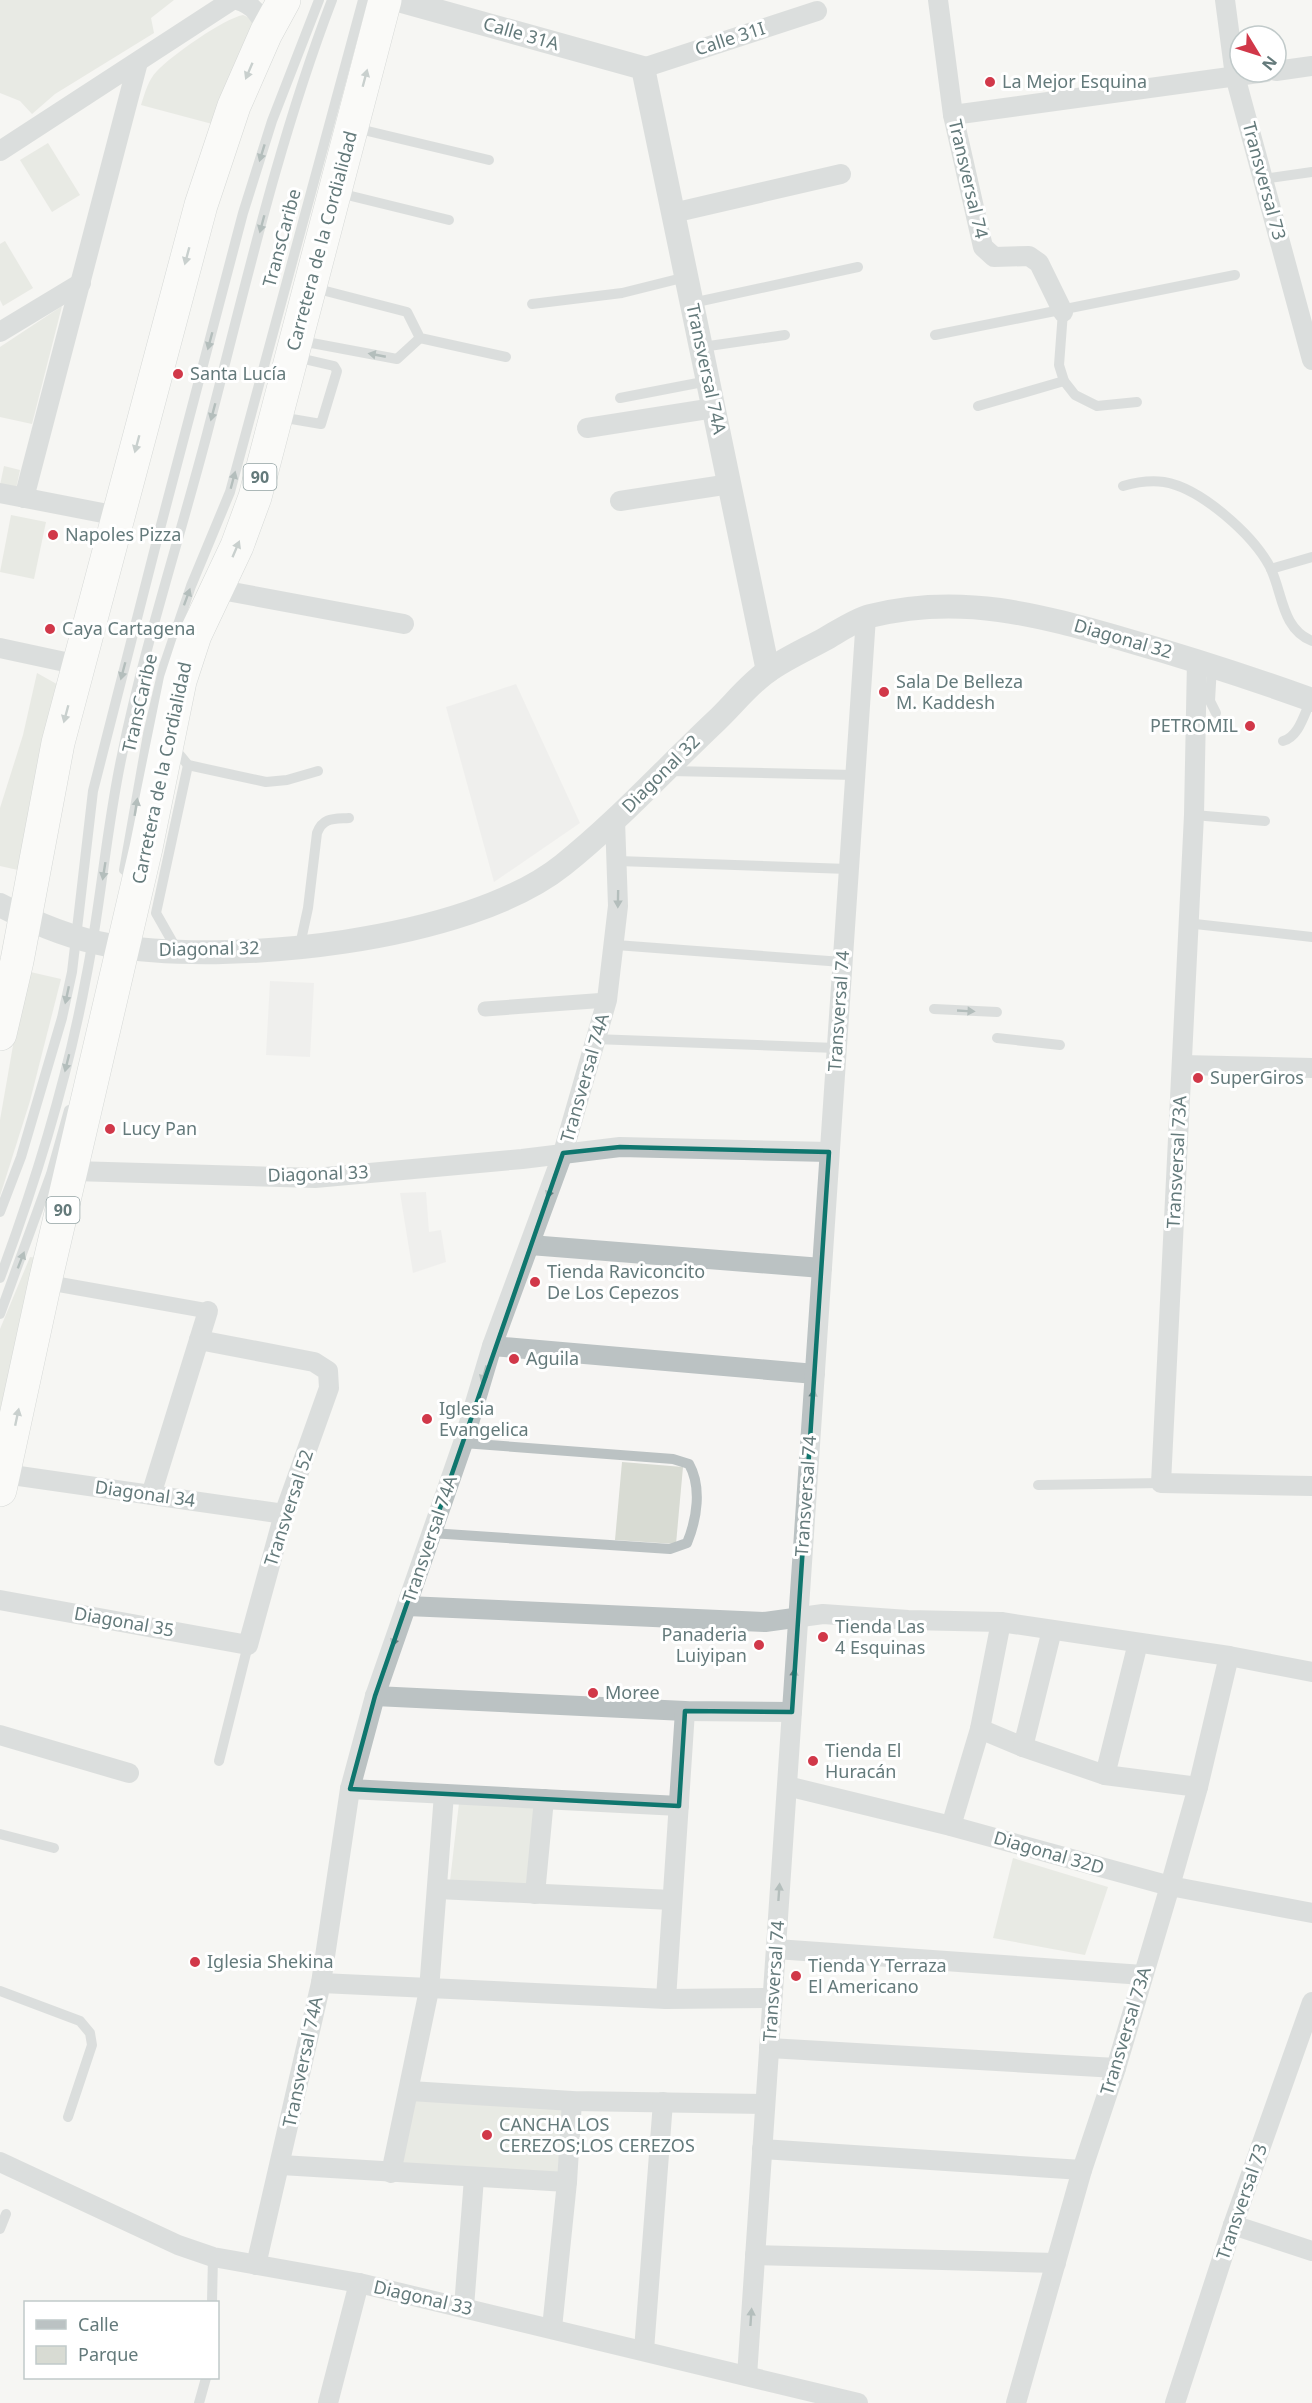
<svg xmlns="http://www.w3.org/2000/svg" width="1312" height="2403" viewBox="0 0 1312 2403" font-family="'Noto Sans',sans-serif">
<rect width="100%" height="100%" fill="#f6f5f3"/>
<g fill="#e7e7e7">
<path d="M516,684L580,823L494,882L446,707Z"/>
<path d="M270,981L314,983L310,1057L266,1055Z"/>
<path d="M426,1192L429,1232L441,1230L446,1262L413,1273L400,1193Z"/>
</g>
<g fill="#d8dbd3">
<path d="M0,0H174L151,18L154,33L55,94L32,114L20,101L0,93Z"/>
<path d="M243,15L252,19L257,28L216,125L141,105C145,93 148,80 157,71C171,56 223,19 243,15Z"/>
<path d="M48,143L80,195L52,212L20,160Z"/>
<path d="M5,241L33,288L3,306L0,300V244Z"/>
<path d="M62,306L32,424L0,417V347Z"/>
<path d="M4,466L20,470L16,489L0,485Z"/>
<path d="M11,515L46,522L34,579L0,572Z"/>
<path d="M37,673L62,687L18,870L0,866V808L23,735Z"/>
<path d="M26,971L61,979L30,1101L0,1196V1120Z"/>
<path d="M30,1257L38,1258L0,1410V1329Z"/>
<path d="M622,1462L683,1467L676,1544L615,1540Z"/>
<path d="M459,1803L537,1806L532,1887L450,1881Z"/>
<path d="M1013,1858L1108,1887L1085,1955L993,1938Z"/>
<path d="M416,2095L563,2105L558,2174L398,2168Z"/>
</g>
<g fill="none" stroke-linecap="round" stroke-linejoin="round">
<defs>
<g id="trunk">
<path d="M0,1034L17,961L58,743L201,205L234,106L266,33L284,0"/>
<path d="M0,1490L45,1282L146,848L180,681L195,635L237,546L255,497L385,0"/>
</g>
</defs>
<use href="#trunk" stroke="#afb6b6" stroke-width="34"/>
<g stroke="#bbc2c3" stroke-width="10">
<path d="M355,128L489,160"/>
<path d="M1263,179L1312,172"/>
<path d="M339,193L449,220"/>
<path d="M314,288L407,312L420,338L506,357"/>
<path d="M692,303L858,267"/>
<path d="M532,304L622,293L686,277"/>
<path d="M1063,312L1059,365L1064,381L1075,395L1097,406L1137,402"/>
<path d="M935,335L1235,275"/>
<path d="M301,341L397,359L420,338"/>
<path d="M702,347L785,335"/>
<path d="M620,398L708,381"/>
<path d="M978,406L1064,381"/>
<path d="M280,417L321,424L337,371L334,366L295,357"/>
<path d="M1123,486C1137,482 1149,480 1164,482C1201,488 1253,535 1270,567C1283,593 1281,628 1312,641"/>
<path d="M1271,569L1312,557"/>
<path d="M1212,666L1210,701L1216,713"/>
<path d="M1283,741C1299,737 1304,714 1311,700"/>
<path d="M174,748L188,765L266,782L287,780L318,771"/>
<path d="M670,771L855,775"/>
<path d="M1194,815L1265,821"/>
<path d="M618,861L848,869"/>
<path d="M124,870L148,734L164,666L191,586L230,492L363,0"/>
<path d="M1186,923L1312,937"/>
<path d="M300,945L308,908L317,833C323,817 334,819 349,818"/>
<path d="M616,945L842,962"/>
<path d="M177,950L156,913L188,765"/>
<path d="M934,1009L997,1012"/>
<path d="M997,1038L1060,1045"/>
<path d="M594,1039L836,1048"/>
<path d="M0,1212L21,1157L62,1018L72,972L93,791L156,544L243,213L272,121L319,0"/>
<path d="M0,1278C36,1181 67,1081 86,978C101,904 106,829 122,755C144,647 179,541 207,434C245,288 278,141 332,0"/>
<path d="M0,1314L51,1174L69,1110"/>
<path d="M1038,1485L1161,1483"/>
<path d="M431,1533L670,1549L687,1543C697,1519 702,1487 689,1464L673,1459L463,1443"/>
<path d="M219,1761L248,1645"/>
<path d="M0,1834L54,1848"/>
<path d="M0,1991L80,2021L90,2033L92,2045L68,2117"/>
<path d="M0,2229L6,2214"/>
<path d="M212,2302L213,2257"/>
<path d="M199,2403L206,2378"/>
</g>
<g stroke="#bbc2c3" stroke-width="15">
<path d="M485,1009L607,1000"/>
<path d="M45,1282L208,1311"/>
</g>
<g stroke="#bbc2c3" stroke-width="20">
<path d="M237,0C254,5 262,16 266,33"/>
<path d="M938,0L953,115L983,247L994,257L1029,256L1039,263L1063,312"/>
<path d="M1225,0L1235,76L1312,360"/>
<path d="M643,68L817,11"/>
<path d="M1276,71L1312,66"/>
<path d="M953,115L1266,72"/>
<path d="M0,151L232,0"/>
<path d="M673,213L841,174"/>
<path d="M0,332L81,283"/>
<path d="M587,428L714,408"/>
<path d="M0,493L118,516"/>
<path d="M24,498L138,62"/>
<path d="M620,501L730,484"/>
<path d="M216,589L404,624"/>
<path d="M0,648L79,665"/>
<path d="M1197,660L1194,815L1161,1483L1312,1486"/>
<path d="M1182,1065L1312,1068"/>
<path d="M73,1171L315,1178L522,1159L620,1147L829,1152"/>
<path d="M530,1245L822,1268"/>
<path d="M492,1346L815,1374"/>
<path d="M5,1474L284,1514"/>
<path d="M151,1495L208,1311"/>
<path d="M0,1600L248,1645L284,1514L329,1388L328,1371L314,1362L199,1340"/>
<path d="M407,1606L765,1622L823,1614L908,1620L1001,1622L1229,1656L1312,1672"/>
<path d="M375,1696L685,1711L792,1712"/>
<path d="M980,1729L1023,1747L1105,1775L1198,1787"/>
<path d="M0,1735L129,1773"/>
<path d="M1023,1747L1052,1630"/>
<path d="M1105,1775L1138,1643"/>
<path d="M787,1786L951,1826L1170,1886L1312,1913"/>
<path d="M350,1789L679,1806"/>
<path d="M951,1826L980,1729L1001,1622"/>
<path d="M438,1889L672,1900"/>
<path d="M535,1894L544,1799"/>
<path d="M776,1949L1143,1975"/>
<path d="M321,1983L666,1999L772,1998"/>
<path d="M666,1999L685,1711"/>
<path d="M769,2048L1116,2068"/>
<path d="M410,2091L572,2101L765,2104"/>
<path d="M762,2149L1082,2170"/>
<path d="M0,2162L178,2245L213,2257L359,2283L858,2403"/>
<path d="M281,2165L567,2182"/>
<path d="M391,2173L429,1990L444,1794"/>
<path d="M1233,2225L1312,2251"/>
<path d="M755,2255L1056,2263"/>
<path d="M256,2265L321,1983L350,1789L375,1696L463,1443L492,1346L563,1153L607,1000L618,906L615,820"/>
<path d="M464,2307L474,2178"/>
<path d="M552,2328L567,2182L572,2101"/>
<path d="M644,2350L663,2102"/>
<path d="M747,2376L866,617"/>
<path d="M328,2403L359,2283"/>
<path d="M1016,2403L1082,2170L1116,2068L1170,1886L1198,1787L1229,1656"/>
<path d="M1175,2403L1233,2225L1312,2002"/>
</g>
<g stroke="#bbc2c3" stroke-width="24">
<path d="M398,0L643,68L768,671"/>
<path d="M0,905C34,923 70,938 108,945C228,966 467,942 563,865C618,821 665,769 716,721C733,705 749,684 768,671C786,658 807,649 825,639C839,631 855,620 870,616C961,593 1039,615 1126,640C1189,658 1251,678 1312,700"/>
</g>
<use href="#trunk" stroke="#fff" stroke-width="33"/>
</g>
<defs><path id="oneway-solid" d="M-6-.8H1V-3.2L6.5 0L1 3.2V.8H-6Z" transform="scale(1.5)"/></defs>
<g fill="#92a2a3">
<use href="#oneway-solid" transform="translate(249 71) rotate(113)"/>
<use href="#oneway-solid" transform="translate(365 78) rotate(-75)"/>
<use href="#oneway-solid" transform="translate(187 256) rotate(105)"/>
<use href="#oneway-solid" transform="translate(137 444) rotate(105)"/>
<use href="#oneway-solid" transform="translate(236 549) rotate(-67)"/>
<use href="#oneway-solid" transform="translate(66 714) rotate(105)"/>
<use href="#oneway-solid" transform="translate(17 1417) rotate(-78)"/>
</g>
<g fill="#647a7b">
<use href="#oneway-solid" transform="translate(262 153) rotate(107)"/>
<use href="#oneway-solid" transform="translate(262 224) rotate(105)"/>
<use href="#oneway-solid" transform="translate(210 341) rotate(105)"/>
<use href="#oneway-solid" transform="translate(377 355) rotate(-169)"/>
<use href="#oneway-solid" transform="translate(213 412) rotate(105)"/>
<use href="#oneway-solid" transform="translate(233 480) rotate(-75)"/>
<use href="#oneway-solid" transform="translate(187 597) rotate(-70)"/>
<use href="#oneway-solid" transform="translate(123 671) rotate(105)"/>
<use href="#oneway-solid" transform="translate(136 807) rotate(-81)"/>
<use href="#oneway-solid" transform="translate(104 871) rotate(99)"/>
<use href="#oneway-solid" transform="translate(618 899) rotate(91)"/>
<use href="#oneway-solid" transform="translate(67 995) rotate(102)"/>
<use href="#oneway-solid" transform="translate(966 1011) rotate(3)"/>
<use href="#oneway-solid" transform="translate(67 1063) rotate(104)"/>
<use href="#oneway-solid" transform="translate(550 1190) rotate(110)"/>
<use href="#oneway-solid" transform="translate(21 1260) rotate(-69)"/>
<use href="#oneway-solid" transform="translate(484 1374) rotate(107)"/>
<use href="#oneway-solid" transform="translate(813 1398) rotate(-86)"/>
<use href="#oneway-solid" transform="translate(395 1638) rotate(109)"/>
<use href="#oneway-solid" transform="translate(794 1677) rotate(-86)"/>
<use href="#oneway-solid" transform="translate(779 1892) rotate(-86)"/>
<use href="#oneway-solid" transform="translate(751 2317) rotate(-86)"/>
</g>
<path d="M0 0H1312V2403H0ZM620,1147L829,1152L792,1712L685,1711L679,1806L350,1789L375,1696L563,1153Z" fill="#f6f5f3" fill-opacity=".55" fill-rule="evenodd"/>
<path fill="none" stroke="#0f766e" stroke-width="4.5" stroke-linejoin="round" d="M620,1147L829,1152L792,1712L685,1711L679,1806L350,1789L375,1696L563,1153Z"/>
<g fill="#d13849" stroke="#fff" stroke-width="2">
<circle cx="990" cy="82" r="6"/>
<circle cx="178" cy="374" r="6"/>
<circle cx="53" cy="535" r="6"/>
<circle cx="50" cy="629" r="6"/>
<circle cx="884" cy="692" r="6"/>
<circle cx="1250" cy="726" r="6"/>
<circle cx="1198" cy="1078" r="6"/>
<circle cx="110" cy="1129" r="6"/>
<circle cx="535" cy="1282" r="6"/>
<circle cx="514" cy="1359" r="6"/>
<circle cx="427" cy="1419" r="6"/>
<circle cx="823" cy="1637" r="6"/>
<circle cx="759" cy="1645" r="6"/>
<circle cx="593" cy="1693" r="6"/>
<circle cx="813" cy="1761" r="6"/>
<circle cx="195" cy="1962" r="6"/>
<circle cx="796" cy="1976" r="6"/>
<circle cx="487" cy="2135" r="6"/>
</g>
<g text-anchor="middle" stroke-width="6" stroke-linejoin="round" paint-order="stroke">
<g fill="#fff" stroke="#92a2a3" stroke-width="1.5">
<rect x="243.5" y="464" width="33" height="26" rx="4.5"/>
<rect x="46.5" y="1197" width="33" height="26" rx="4.5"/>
</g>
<g font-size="16" font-weight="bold" fill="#647a7b">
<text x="260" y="483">90</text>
<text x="63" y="1216">90</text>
</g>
<g font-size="18" fill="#647a7b" stroke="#fff">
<text transform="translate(521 34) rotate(16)" y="6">Calle 31A</text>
<text transform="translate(730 39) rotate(-18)" y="6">Calle 31I</text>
<text transform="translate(968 179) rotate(77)" y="6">Transversal 74</text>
<text transform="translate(1264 181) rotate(75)" y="6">Transversal 73</text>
<text transform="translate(282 238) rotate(-75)" y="6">TransCaribe</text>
<text transform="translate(322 241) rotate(-75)" y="6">Carretera de la Cordialidad</text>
<text transform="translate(706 369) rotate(78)" y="6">Transversal 74A</text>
<text transform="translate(1123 639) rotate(16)" y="6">Diagonal 32</text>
<text transform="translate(140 703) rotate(-77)" y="6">TransCaribe</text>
<text transform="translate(162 773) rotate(-78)" y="6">Carretera de la Cordialidad</text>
<text transform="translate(661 774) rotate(-45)" y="6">Diagonal 32</text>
<text transform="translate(209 949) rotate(-1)" y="6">Diagonal 32</text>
<text transform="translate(839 1011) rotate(-86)" y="6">Transversal 74</text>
<text transform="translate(585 1078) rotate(-74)" y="6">Transversal 74A</text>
<text transform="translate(1177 1162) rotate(-87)" y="6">Transversal 73A</text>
<text transform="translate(318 1174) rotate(-2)" y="6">Diagonal 33</text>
<text transform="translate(145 1494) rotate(8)" y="6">Diagonal 34</text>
<text transform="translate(806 1496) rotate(-86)" y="6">Transversal 74</text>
<text transform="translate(289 1508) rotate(-72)" y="6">Transversal 52</text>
<text transform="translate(430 1539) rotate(-71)" y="6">Transversal 74A</text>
<text transform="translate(124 1622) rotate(10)" y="6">Diagonal 35</text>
<text transform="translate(1049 1853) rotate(16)" y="6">Diagonal 32D</text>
<text transform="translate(774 1981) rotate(-86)" y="6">Transversal 74</text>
<text transform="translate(1126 2031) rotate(-73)" y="6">Transversal 73A</text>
<text transform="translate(303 2062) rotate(-78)" y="6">Transversal 74A</text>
<text transform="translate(1242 2202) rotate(-71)" y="6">Transversal 73</text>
<text transform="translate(423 2298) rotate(13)" y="6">Diagonal 33</text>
</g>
<g font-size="18" fill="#647a7b" stroke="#fff" text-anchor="start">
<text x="1002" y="88">La Mejor Esquina</text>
<text x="190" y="380">Santa Lucía</text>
<text x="65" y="541">Napoles Pizza</text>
<text x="62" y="635">Caya Cartagena</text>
<text x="896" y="688">Sala De Belleza<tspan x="896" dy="21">M. Kaddesh</tspan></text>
<text x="1238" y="732" text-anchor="end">PETROMIL</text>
<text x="1210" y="1084">SuperGiros</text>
<text x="122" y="1135">Lucy Pan</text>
<text x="547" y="1278">Tienda Raviconcito<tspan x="547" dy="21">De Los Cepezos</tspan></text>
<text x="526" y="1365">Aguila</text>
<text x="439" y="1415">Iglesia<tspan x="439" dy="21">Evangelica</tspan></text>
<text x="835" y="1633">Tienda Las<tspan x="835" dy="21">4 Esquinas</tspan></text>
<text x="747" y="1641" text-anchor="end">Panaderia<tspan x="747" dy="21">Luiyipan</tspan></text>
<text x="605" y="1699">Moree</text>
<text x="825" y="1757">Tienda El<tspan x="825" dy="21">Huracán</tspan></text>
<text x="207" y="1968">Iglesia Shekina</text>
<text x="808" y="1972">Tienda Y Terraza<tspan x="808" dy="21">El Americano</tspan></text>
<text x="499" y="2131">CANCHA LOS<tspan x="499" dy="21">CEREZOS;LOS CEREZOS</tspan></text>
</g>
</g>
<rect x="24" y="2301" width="195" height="78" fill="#ffffff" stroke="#c1caca" stroke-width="1.5"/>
<rect x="36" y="2320" width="30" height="9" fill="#bbc2c3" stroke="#c1caca" stroke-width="1.5"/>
<text x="78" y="2331" font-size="18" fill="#647a7b">Calle</text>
<rect x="36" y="2346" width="30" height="18" fill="#d8dbd3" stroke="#c1caca" stroke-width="1.5"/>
<text x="78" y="2361" font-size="18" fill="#647a7b">Parque</text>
<g transform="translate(1258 54) rotate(128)"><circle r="28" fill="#ffffff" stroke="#c1caca" stroke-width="1.5"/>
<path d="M0-4.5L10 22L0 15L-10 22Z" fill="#d13849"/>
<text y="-9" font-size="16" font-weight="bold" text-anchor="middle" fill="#647a7b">N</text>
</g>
</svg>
